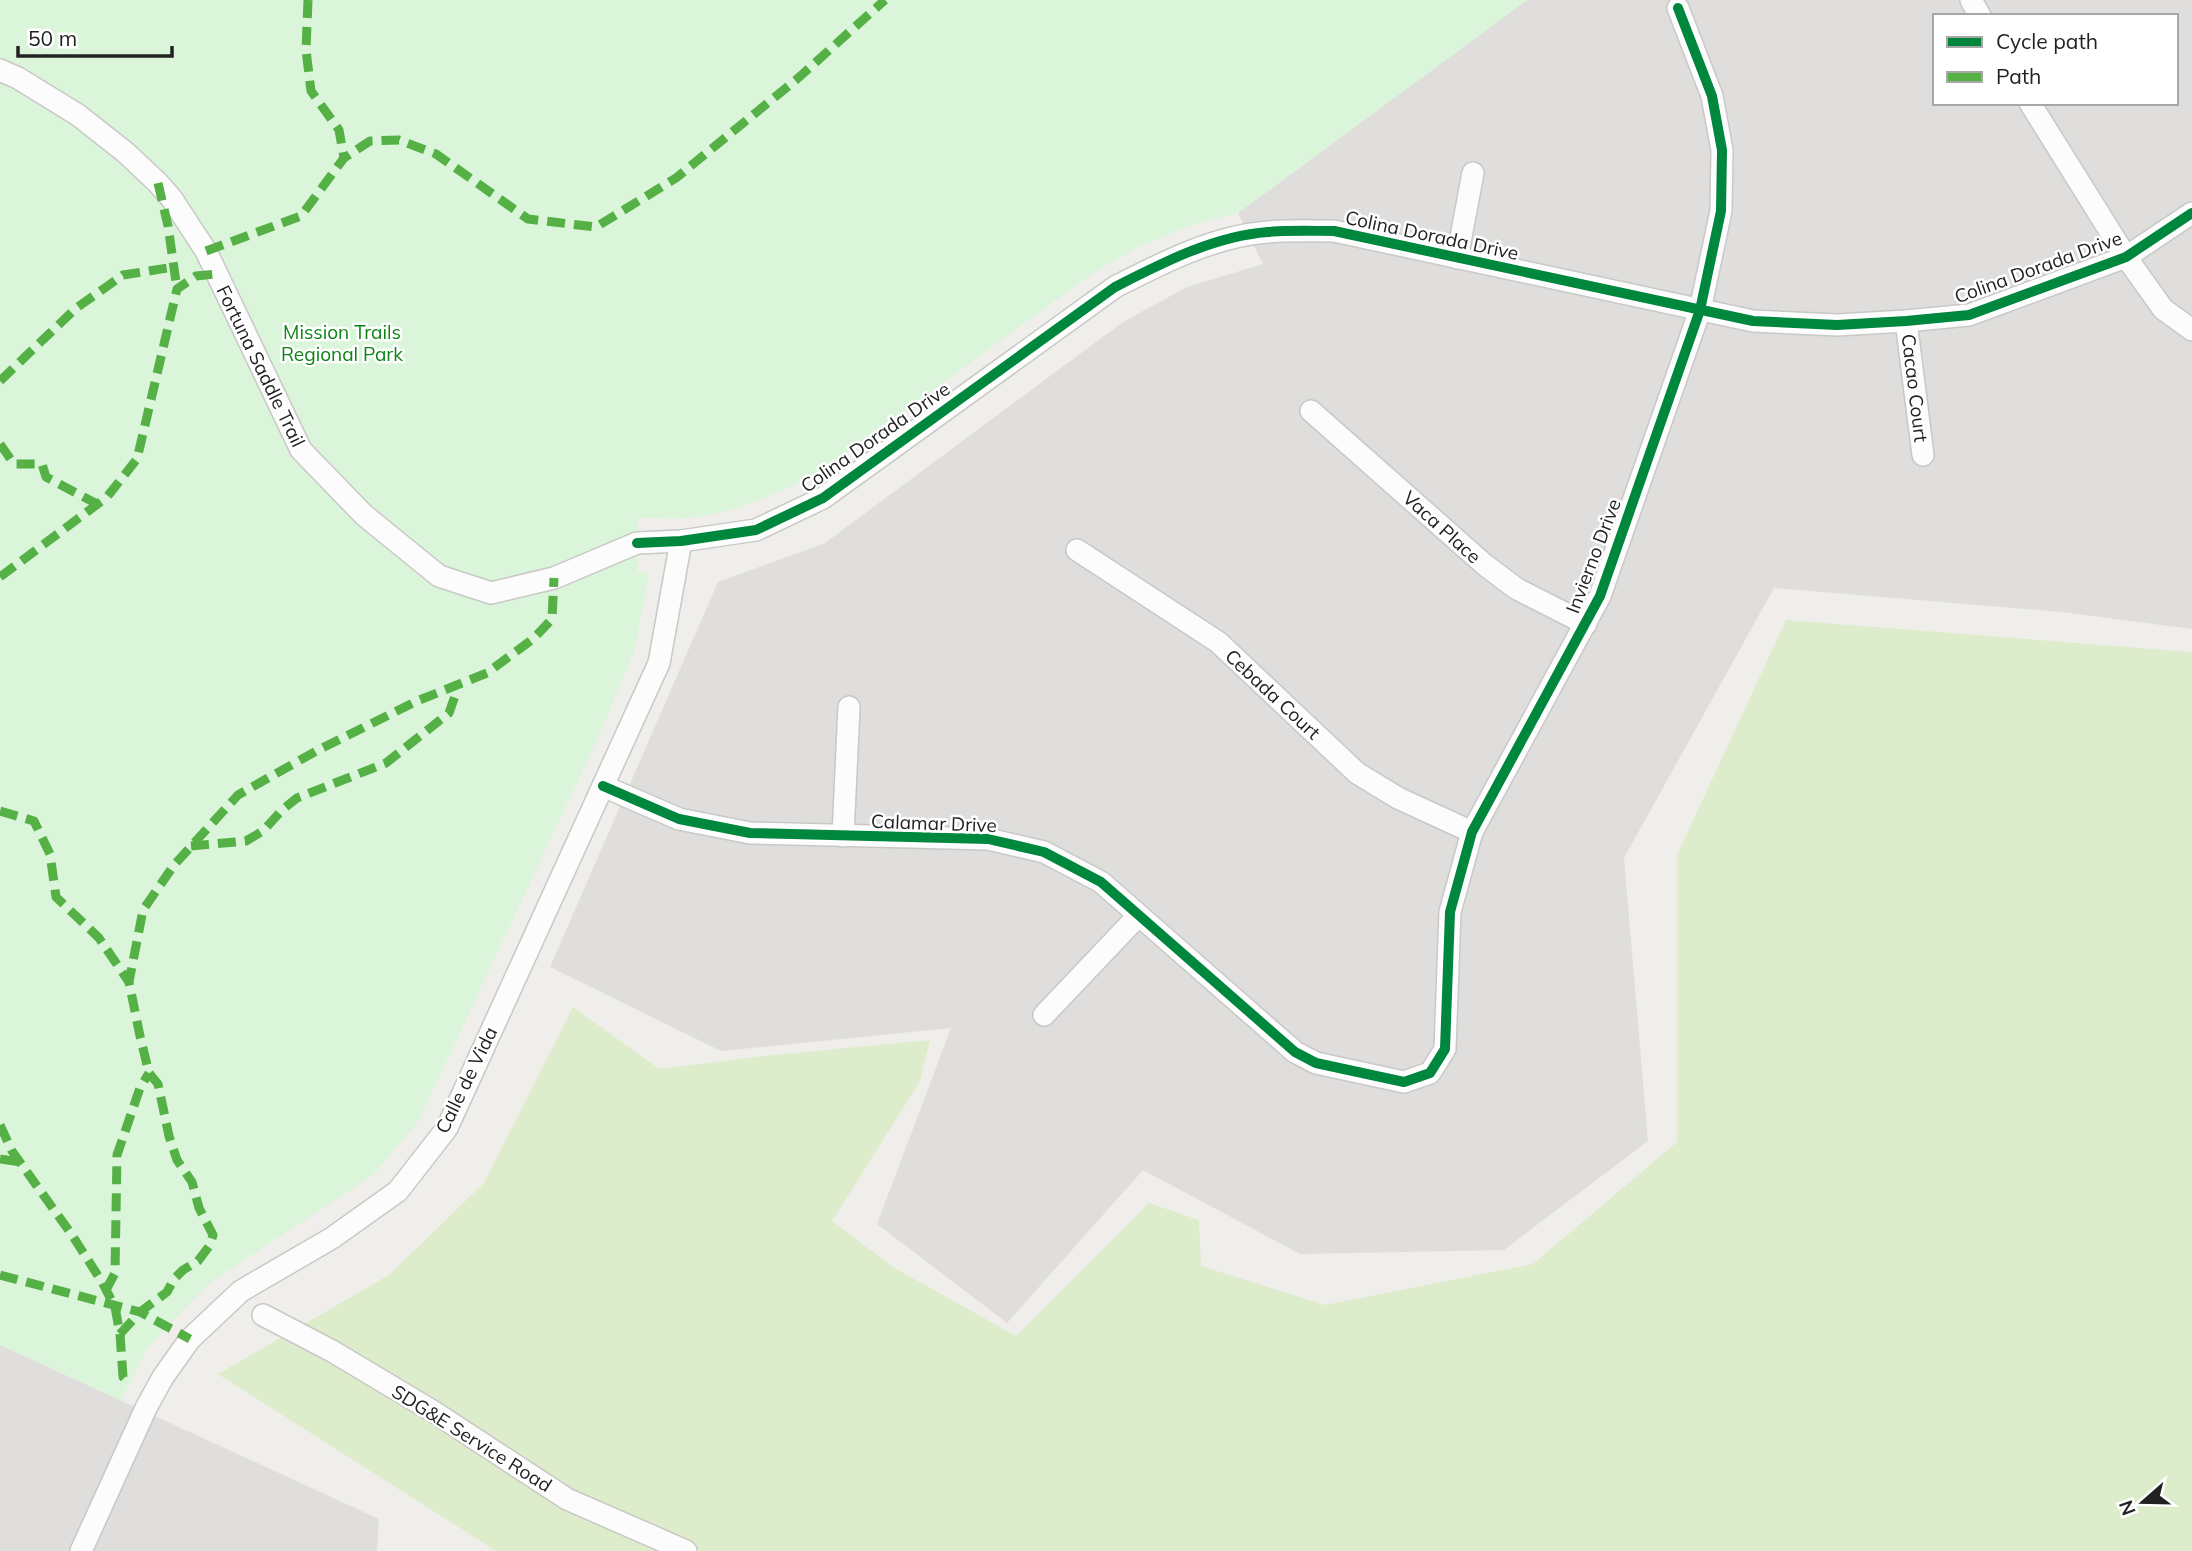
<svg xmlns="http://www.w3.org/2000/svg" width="2192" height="1551" viewBox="0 0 2192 1551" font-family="Mulish,sans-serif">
<rect width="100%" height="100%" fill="#f0eeeb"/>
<g fill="#dfdedc" fill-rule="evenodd">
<path d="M1527,0H2192V629L2062,612L1774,588L1624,858L1648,1141L1504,1250L1300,1254L1143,1170L1007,1323L877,1224L951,1028L721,1051L550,967L718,582L825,543L1123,322L1187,287L1263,264L1238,213ZM1935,16H2176V103H1935Z"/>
<path d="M0,1345L379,1519L377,1551H0Z"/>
</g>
<path fill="#ddeccb" d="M1786,620L2192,652V1551H496L218,1374L389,1275L484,1183L573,1007L659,1069L763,1056L930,1040L920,1081L832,1221L893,1267L1016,1336L1149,1203L1199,1220L1201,1266L1325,1305L1533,1264L1677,1142V855Z"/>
<path fill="#daf5da" d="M0,0H1527L1238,213L1186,227L1137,248L1093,273L832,464C790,488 745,510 696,517C677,520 656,518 637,518V572L649,574L635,648L602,729L419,1120L374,1174L207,1285L147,1349L121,1400L0,1345Z"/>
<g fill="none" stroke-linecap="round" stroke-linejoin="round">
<defs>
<g id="minor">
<path d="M1971,0L1980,16"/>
<path d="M0,70L18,78L78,115L125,152L158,183L172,199L206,251L301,450L364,515L439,576L491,593L554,578L637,543L681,541L756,530L823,498L1115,287C1162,263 1214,236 1268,232C1290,230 1312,231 1334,231L1753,321L1837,325L1906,321L1969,315L2126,257L2192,213"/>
<path d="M2030,103L2126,257L2163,309L2192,330"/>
<path d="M1457,258L1473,173"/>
<path d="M1906,321L1923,455"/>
<path d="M1311,411L1485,565L1517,589L1586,624"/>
<path d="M1077,550L1218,642L1357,773L1398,798L1472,832"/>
<path d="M603,786L679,819L750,833L988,839L1044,852L1101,882L1295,1052L1316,1063L1404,1082L1430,1073L1445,1049L1450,912L1472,832L1600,596L1700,310L1721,211L1722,150L1712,96L1678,8"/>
<path d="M843,836L849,707"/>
<path d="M1044,1015L1138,916"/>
<path d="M263,1315L332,1351L434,1412L567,1499L686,1551"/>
<path d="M81,1551L146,1408L163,1377L190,1339L241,1291L332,1238L398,1191L447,1128L659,663L681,541"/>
</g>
</defs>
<use href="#minor" stroke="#c9c8c7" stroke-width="24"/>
<use href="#minor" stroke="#fdfcfc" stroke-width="21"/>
<g stroke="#55b145" stroke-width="9" stroke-dasharray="18 9" stroke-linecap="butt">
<path d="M308,0L306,50L311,91L339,130L344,158"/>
<path d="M158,183L168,226L177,289"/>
<path d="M206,251L301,216L344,158L370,141L399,140L436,154L528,219L596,227L676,178L797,79L885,0"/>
<path d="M0,381L75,309L123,275L174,267"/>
<path d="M0,444L14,464H42L46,477L97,504"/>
<path d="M0,577L107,497L137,459L177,289L196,276L216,274"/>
<path d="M0,811L34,821L50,854L56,897L99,938L129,982"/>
<path d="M191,846L246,841L263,831L282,810L297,798L386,763L449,713L455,696L453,686"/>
<path d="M0,1125L12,1151L72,1235L102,1282L115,1307L120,1334L123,1377L128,1382"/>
<path d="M0,1159L20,1162"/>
<path d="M0,1275L140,1312L190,1339"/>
<path d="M106,1290L115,1273L117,1155L140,1088L149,1073"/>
<path d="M120,1334L140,1312L167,1292L174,1279L183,1270L198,1261L210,1245L213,1235L199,1208L192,1182L177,1160L169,1136L158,1084L149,1073L140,1036L129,982L143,910L174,865L238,795L318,750L417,701L487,673L533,639L552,619L554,578"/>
</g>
<defs>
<g id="cycleway">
<path d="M637,543L681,541L756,530L823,498L1115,287C1162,263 1214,236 1268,232C1290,230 1312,231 1334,231L1753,321L1837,325L1906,321L1969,315L2126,257L2192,213"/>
<path d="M603,786L679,819L750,833L988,839L1044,852L1101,882L1295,1052L1316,1063L1404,1082L1430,1073L1445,1049L1450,912L1472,832L1600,596L1700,310L1721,211L1722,150L1712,96L1678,8"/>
</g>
</defs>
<use href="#cycleway" stroke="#fff" stroke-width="15"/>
<use href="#cycleway" stroke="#00873e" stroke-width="10"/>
</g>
<g text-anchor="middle" stroke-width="5" stroke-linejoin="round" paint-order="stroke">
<g font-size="19" fill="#222" stroke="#fff">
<text transform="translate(1432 235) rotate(12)" y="7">Colina Dorada Drive</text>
<text transform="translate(2038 267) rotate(-20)" y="7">Colina Dorada Drive</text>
<text transform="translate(261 366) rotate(64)" y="7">Fortuna Saddle Trail</text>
<text transform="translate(1915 388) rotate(83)" y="7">Cacao Court</text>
<text transform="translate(875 437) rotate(-35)" y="7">Colina Dorada Drive</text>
<text transform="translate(1442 527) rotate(42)" y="7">Vaca Place</text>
<text transform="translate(1593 556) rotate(-69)" y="7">Invierno Drive</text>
<text transform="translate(1273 694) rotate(43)" y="7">Cebada Court</text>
<text transform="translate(934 823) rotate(2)" y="7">Calamar Drive</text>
<text transform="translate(466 1080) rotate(-64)" y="7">Calle de Vida</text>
<text transform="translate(472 1438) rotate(32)" y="7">SDG&amp;E Service Road</text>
</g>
<g font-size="19" fill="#0c8416" stroke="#fff">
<text x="342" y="339">Mission Trails<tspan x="342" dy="22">Regional Park</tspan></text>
</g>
</g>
<rect x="1933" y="14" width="245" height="91" fill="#ffffff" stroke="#a7a7a7" stroke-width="2"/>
<rect x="1947" y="37" width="35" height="10" fill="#00873e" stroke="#a7a7a7" stroke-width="2"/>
<text x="1996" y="49" font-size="21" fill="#222222">Cycle path</text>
<rect x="1947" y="72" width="35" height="10" fill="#55b145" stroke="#a7a7a7" stroke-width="2"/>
<text x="1996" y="84" font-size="21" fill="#222222">Path</text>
<g transform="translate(2143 1502) rotate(250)" stroke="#ffffff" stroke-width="5" paint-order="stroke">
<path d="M0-5L12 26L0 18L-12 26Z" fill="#222222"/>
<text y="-10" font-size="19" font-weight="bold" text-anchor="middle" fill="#222222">N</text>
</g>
<path d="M18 46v10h154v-10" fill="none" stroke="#222222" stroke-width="3.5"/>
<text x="28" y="46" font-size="21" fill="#222222" stroke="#ffffff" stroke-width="5" paint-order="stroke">50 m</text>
</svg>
